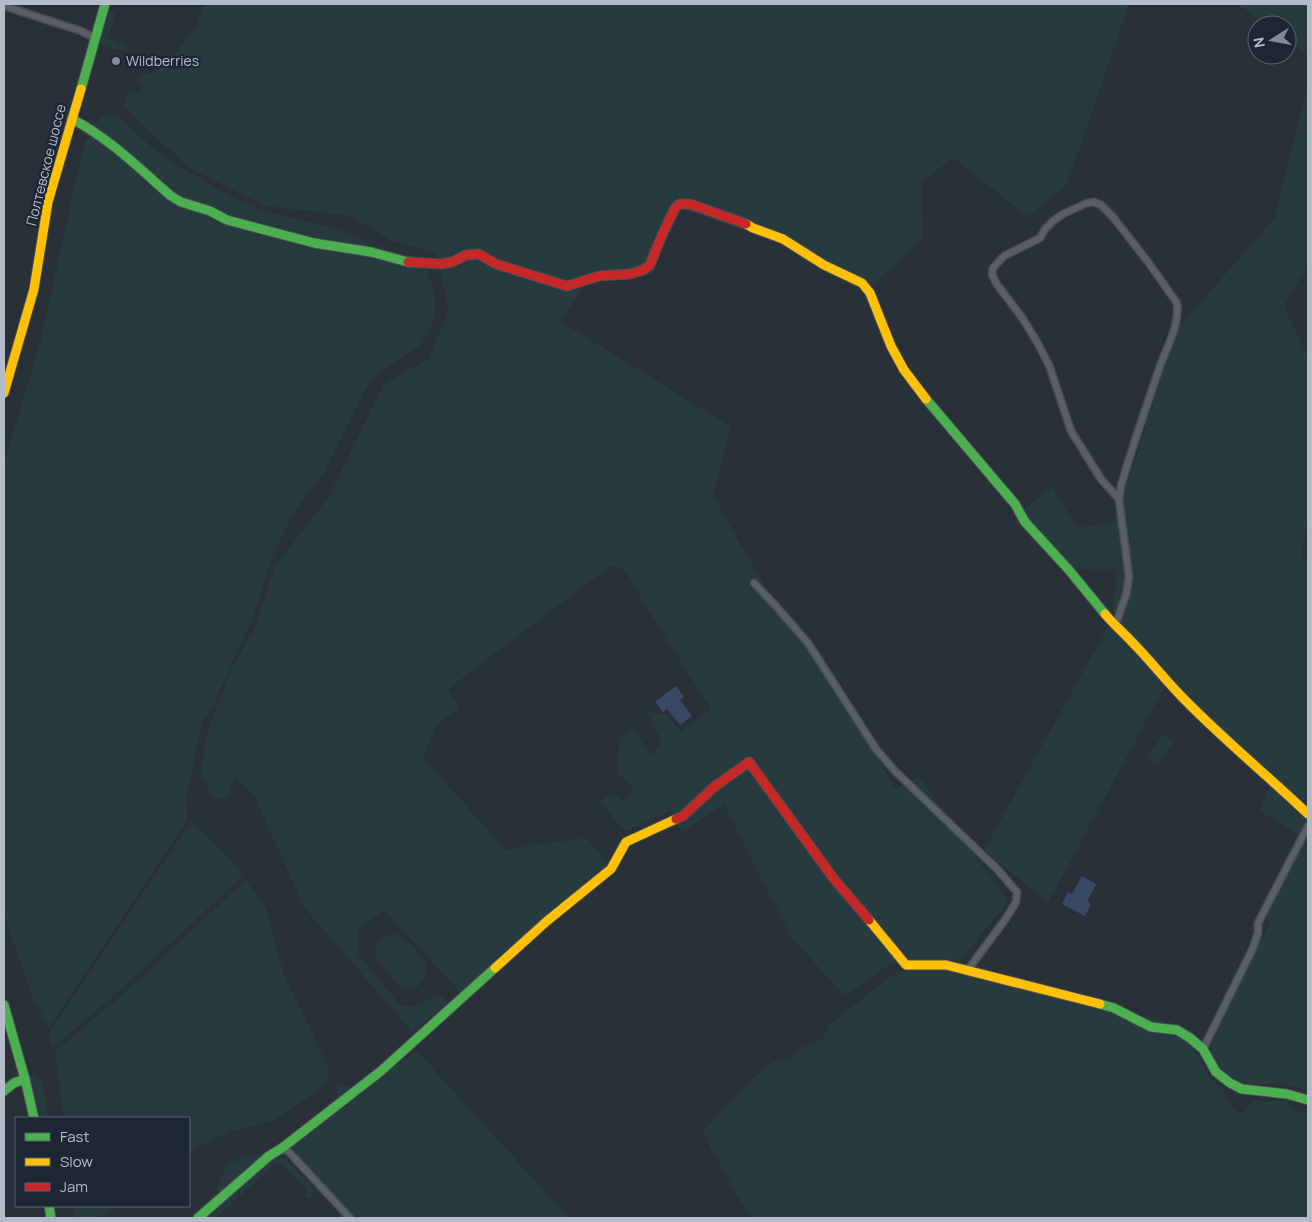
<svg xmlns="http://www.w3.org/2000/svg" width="1312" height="1222" viewBox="0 0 1312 1222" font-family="Manrope,sans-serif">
<rect width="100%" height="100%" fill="#2a3038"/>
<g fill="#273a3e">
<path d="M204,4H1129L1067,185L1028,217L953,158L921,182L923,239L865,292L811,264L778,242L679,208L653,274L587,283L560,321L731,427L713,496L766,589L829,670L895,789L919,776L1008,902L960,961L890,964L845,996L791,937L724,804L682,832L670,811L628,831L620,825L599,802L612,794L624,801L634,788L618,774L619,740L632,726L650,755L662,742L647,712L667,714L681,731L711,709L656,623L625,570L612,565L448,689L459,708L437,724L423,758L507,851L530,845L587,838L609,865L594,875L546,920L461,993L384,910L359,929L358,954L400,1005L412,1007L440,995L448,1003L412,1032L304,907L254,795L234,777L229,797L215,799L201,777L206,737L229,674L254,629L275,566L328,498L384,384L429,359L449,308L435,253L389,240L352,216L266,206L190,168L151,133L123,105L130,91L138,93L144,86L135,79L144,74L155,73L168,63L196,27Z"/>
<path d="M1238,4H1308V56L1287,40V25H1266Z"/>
<path d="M111,11L114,12L115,15L108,37L117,43L125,44L127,47V50L123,51L103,46L100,42L109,12Z"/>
<path d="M1308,85V265L1284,306L1308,358V514L1302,556L1308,562V1091L1282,1083L1249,1085L1225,1076L1210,1057L1216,1026L1271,921L1258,914L1298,834L1260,811L1270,785L1165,686L1048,903L984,850L1112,620L1117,569H1068L1020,512L1052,487L1077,528L1115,522L1176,330L1275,218Z"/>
<path d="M108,114L117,115L160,155L219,190L261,210L337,229L387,250L416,257L427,270L435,295V317L428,333L420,346L383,370L367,386L324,472L293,514L271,560L253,616L213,706L202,722L186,799L188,819L49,1028L33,998L12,939L4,912V462L40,344L84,144L96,121Z"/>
<path d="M1163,734L1174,742L1158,765L1147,758Z"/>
<path d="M191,822L216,844L244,875L121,989L54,1047H52L49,1039L50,1031Z"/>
<path d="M246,880L266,909L284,975L326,1062L329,1073L327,1081L316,1093L273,1121L230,1132L189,1152V1118H64L55,1052L121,996Z"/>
<path d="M394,934C403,936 407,941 413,947C418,953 425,958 426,966C428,978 417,994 404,988C394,983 381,965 375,956C377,942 380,937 394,934Z"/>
<path d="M927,968L943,969L1001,981L1121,1015L1139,1022L1149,1017L1166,1022L1189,1040L1209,1076L1224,1090L1225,1098L1233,1109L1243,1114L1252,1101H1286L1292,1110L1308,1112V1218H750L711,1149L703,1131L751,1080L773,1062L791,1058L800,1048L823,1039L829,1025L887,979L899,972Z"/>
<path d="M417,1051L569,1218H356L310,1169L291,1146L336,1113L333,1110L332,1104L338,1098L337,1091L338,1085H344L353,1088L356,1095Z"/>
<path d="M34,1072L43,1082L48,1118H40L38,1106L29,1076Z"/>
<path d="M258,1153L261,1155L220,1193L216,1189L226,1166L245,1157Z"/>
<path d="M284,1157L314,1189L312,1199L305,1198L307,1189L282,1164L274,1165L216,1218H206L272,1158Z"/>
<path d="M74,1206H115L97,1218H75Z"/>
</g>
<g fill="#384963">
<path d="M676,686L684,697L680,700L692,716L680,725L667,709L663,712L655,702Z"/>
<path d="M1082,876L1096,884L1087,902L1091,904L1085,916L1062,904L1068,892L1072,894Z"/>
</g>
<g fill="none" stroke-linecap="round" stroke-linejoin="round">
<defs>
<g id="street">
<path d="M4,6L81,31L95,38"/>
<path d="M754,583L774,604L808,643L876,749L895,771L997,869L1017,892L1016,902L1007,917L967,971"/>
<path d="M1115,626L1126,595L1129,577L1119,499L1121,486C1132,447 1146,408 1159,369C1166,348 1180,326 1177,303L1148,262L1113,217L1101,205L1094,202L1087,203L1063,214L1053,221L1045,229L1040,238L1004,256L993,268L992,274L996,283L1023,319L1037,342L1049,365L1071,431L1101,479L1119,499"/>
<path d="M1203,1049L1253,948L1258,933V923L1308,826"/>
<path d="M282,1148L289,1152L350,1218"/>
</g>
<g id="fast">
<path d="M81,89L105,4"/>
<path d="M72,119C109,138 140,169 171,196L181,202L210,211L227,220L314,243L371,252L408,262"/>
<path d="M926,399L1015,504L1025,522L1069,570L1105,614"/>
<path d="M1100,1004L1114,1008L1151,1027L1177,1030L1190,1038L1203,1049L1216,1072L1230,1083L1242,1089L1287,1094L1308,1100"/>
<path d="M4,1005L25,1079L34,1118"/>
<path d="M4,1091L14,1083L25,1079"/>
<path d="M49,1206L51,1218"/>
<path d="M198,1218L269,1156L282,1148L381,1071L495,968"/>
</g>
<g id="slow">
<path d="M746,224L753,228L783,239L824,265L862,283L870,293L891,346L904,370L926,399"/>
<path d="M4,393L34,289L48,202L81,89"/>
<path d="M1105,614C1114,625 1123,632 1132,642C1150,660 1166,681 1184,699C1223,739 1267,775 1308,814"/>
<path d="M869,920L906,965H946L1100,1004"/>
<path d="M495,968L547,921L611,869L626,842L676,819"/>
</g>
<g id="jam">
<path d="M408,262L442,264L452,262L466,255L479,254L496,264L567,286L599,276L630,274L643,270L650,265L662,235L675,208L680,204H690L746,224"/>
<path d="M676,819L683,816L714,787L749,762L834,879L869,920"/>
</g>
</defs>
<use href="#street" stroke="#484c53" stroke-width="9"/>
<use href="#fast" stroke="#484c53" stroke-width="11"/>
<use href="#slow" stroke="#484c53" stroke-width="11"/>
<use href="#jam" stroke="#484c53" stroke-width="11"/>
<use href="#street" stroke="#5a5e66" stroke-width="6"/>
<use href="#fast" stroke="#4caf50" stroke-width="9"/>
<use href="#slow" stroke="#ffc107" stroke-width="9"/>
<use href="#jam" stroke="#c62828" stroke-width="9"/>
</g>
<circle fill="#848b96" stroke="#1d2633" stroke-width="2" cx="116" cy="61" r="5"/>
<g text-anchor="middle" stroke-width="4.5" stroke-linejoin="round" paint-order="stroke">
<g font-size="14" fill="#b4bcc9" stroke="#1d2633" text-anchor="start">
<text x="126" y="66">Wildberries</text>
</g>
<g font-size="14" fill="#b4bcc9" stroke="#1d2633">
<text transform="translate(46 165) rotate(-76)" y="5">Полтевское шоссе</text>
</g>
</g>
<rect width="1312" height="1222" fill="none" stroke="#b4bcc9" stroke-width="10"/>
<rect x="15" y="1117" width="175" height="90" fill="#1d2633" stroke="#59626f"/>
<rect x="25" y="1133" width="25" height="8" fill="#4caf50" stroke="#59626f"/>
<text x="60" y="1142" font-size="15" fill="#b4bcc9">Fast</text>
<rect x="25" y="1158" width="25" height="8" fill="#ffc107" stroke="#59626f"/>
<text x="60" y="1167" font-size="15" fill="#b4bcc9">Slow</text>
<rect x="25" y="1183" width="25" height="8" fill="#c62828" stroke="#59626f"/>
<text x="60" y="1192" font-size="15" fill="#b4bcc9">Jam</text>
<g transform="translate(1272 40) rotate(259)"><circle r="24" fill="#1d2633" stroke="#59626f"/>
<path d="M0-4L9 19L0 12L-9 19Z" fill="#848b96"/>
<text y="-8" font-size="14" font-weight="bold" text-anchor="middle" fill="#b4bcc9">N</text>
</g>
</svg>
